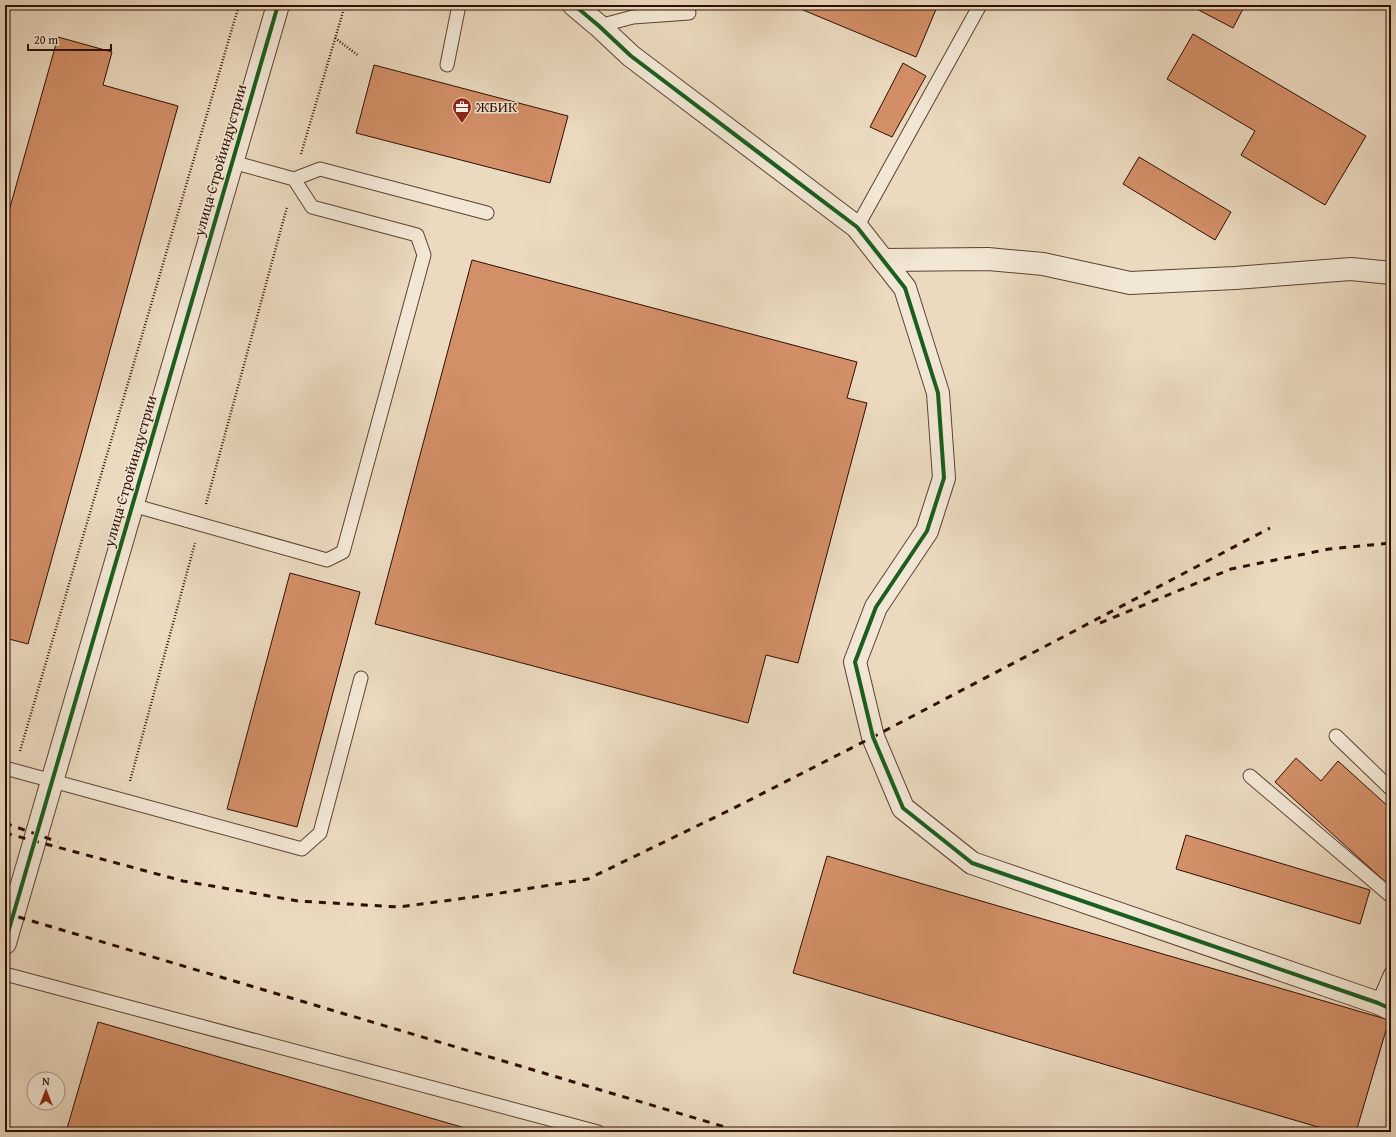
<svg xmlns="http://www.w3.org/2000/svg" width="1396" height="1137" viewBox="0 0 1396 1137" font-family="'Gentium Book Plus',serif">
<rect width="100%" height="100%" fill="#ebdabf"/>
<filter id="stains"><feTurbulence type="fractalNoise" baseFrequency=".005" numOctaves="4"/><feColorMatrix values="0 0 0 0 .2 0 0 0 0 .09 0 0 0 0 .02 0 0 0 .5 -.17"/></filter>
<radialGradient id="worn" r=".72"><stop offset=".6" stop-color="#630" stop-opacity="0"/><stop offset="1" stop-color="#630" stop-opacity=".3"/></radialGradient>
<g fill="#d38f68" stroke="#2f0e02">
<path d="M791,5H933L937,7L916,57Z"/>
<path d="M1189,5H1245L1233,28Z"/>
<path d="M1193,34L1366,136L1325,205L1241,155L1255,131L1167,79Z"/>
<path d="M58,37L112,52L103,85L178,106L28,644L5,638V225Z"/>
<path d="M903,63L926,76L892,137L870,127Z"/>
<path d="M374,65L568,116L550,183L356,133Z"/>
<path d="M1139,157L1231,212L1215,240L1123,184Z"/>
<path d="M472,260L857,362L847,398L867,403L798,663L766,655L748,723L375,624Z"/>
<path d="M290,573L360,592L297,827L227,809Z"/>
<path d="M1296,758L1321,781L1338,761L1391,809V887L1275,782Z"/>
<path d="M1186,835L1370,890L1360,924L1176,869Z"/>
<path d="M827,856L1389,1020L1356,1132H1335L793,973Z"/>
<path d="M98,1022L479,1132H66Z"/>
</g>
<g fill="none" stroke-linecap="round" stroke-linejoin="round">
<defs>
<g id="service">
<path d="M599,26L633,17L689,13"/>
<path d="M447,65L459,5"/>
<path d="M232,162L294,179L320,169L487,213"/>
<path d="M857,227L980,5"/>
<path d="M132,505L327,560L343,552L424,255L417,235L312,207L294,179"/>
<path d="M1336,736L1391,789"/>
<path d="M5,768L302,849L320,833L361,678"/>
<path d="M1250,776L1391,896"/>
<path d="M5,974L598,1132"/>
<path d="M1378,1003L1391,973"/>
</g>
<g id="minor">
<path d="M574,5L599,26L631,56L857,227L905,288L938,393L944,478L927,531L876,607L855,662L873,737L903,808L972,863L1378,1003L1391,1009"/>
<path d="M883,260L988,259L1043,264L1130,283L1235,278L1351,269L1391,273"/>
</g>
<path id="tertiary" d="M5,943L278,5"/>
</defs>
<use href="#service" stroke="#5e4131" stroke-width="15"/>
<use href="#minor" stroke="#5e4131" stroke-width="24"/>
<use href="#tertiary" stroke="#5e4131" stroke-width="24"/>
<g stroke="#2f0e02" stroke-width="2.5" stroke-dasharray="1 2" stroke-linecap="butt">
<path d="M335,38L359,56"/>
<path d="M301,154L345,5"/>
<path d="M206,504L287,207"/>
<path d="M20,751L239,5"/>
<path d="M130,781L195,543"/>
</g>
<use href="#service" stroke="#f2e7d5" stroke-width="13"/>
<use href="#minor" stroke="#f2e7d5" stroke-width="22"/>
<use href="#tertiary" stroke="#f2e7d5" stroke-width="22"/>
<g stroke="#2f0e02" stroke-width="3" stroke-dasharray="7 7" stroke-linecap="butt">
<path d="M1100,623L1231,569L1329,549L1391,543"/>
<path d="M5,823L58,842"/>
<path d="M5,833L183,881L298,901L399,907L488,895L588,879L734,808L873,737L1270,528"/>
<path d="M5,913L742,1132"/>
</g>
<defs>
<g id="cycleway">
<path d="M574,5L599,26L631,56L857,227L905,288L938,393L944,478L927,531L876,607L855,662L873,737L903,808L972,863L1378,1003L1391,1009"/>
<path d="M5,943L278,5"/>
</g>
</defs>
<use href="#cycleway" stroke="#f2e7d5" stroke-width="6"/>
<use href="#cycleway" stroke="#1b5e20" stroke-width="4"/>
</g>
<defs>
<symbol id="office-pin" viewBox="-11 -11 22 30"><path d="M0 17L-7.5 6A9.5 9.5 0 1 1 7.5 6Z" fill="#8f2418" stroke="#f2e7d5"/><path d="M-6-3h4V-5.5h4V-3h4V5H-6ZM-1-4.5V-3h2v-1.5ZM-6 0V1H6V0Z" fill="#fff"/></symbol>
</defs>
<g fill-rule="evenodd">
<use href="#office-pin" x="451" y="96" width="22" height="30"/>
</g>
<g text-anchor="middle" stroke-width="3" stroke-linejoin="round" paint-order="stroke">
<g font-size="15" fill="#2f0e02" stroke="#f2e7d5" text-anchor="start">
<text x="476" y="112">ЖБИК</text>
</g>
<g font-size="15" fill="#2f0e02" stroke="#f2e7d5">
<text transform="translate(220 160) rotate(-74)" y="5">улица Стройиндустрии</text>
<text transform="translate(130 471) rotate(-74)" y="5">улица Стройиндустрии</text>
</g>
</g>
<rect width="1396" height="1137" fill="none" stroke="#ebdabf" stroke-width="20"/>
<rect x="6" y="6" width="1384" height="1125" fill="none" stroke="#2f0e02" stroke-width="2"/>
<rect x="10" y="10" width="1376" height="1117" fill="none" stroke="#2f0e02"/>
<g transform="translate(46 1091)"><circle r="19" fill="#f2e7d5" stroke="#a49081"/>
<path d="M0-3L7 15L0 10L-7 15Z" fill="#8f2418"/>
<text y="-6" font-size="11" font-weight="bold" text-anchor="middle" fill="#2f0e02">N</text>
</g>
<path d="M28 44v6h83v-6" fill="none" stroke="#2f0e02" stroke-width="2"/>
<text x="34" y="44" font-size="12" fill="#2f0e02" stroke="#f2e7d5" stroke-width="3" paint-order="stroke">20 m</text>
<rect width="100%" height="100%" filter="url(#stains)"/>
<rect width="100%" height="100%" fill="url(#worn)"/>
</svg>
